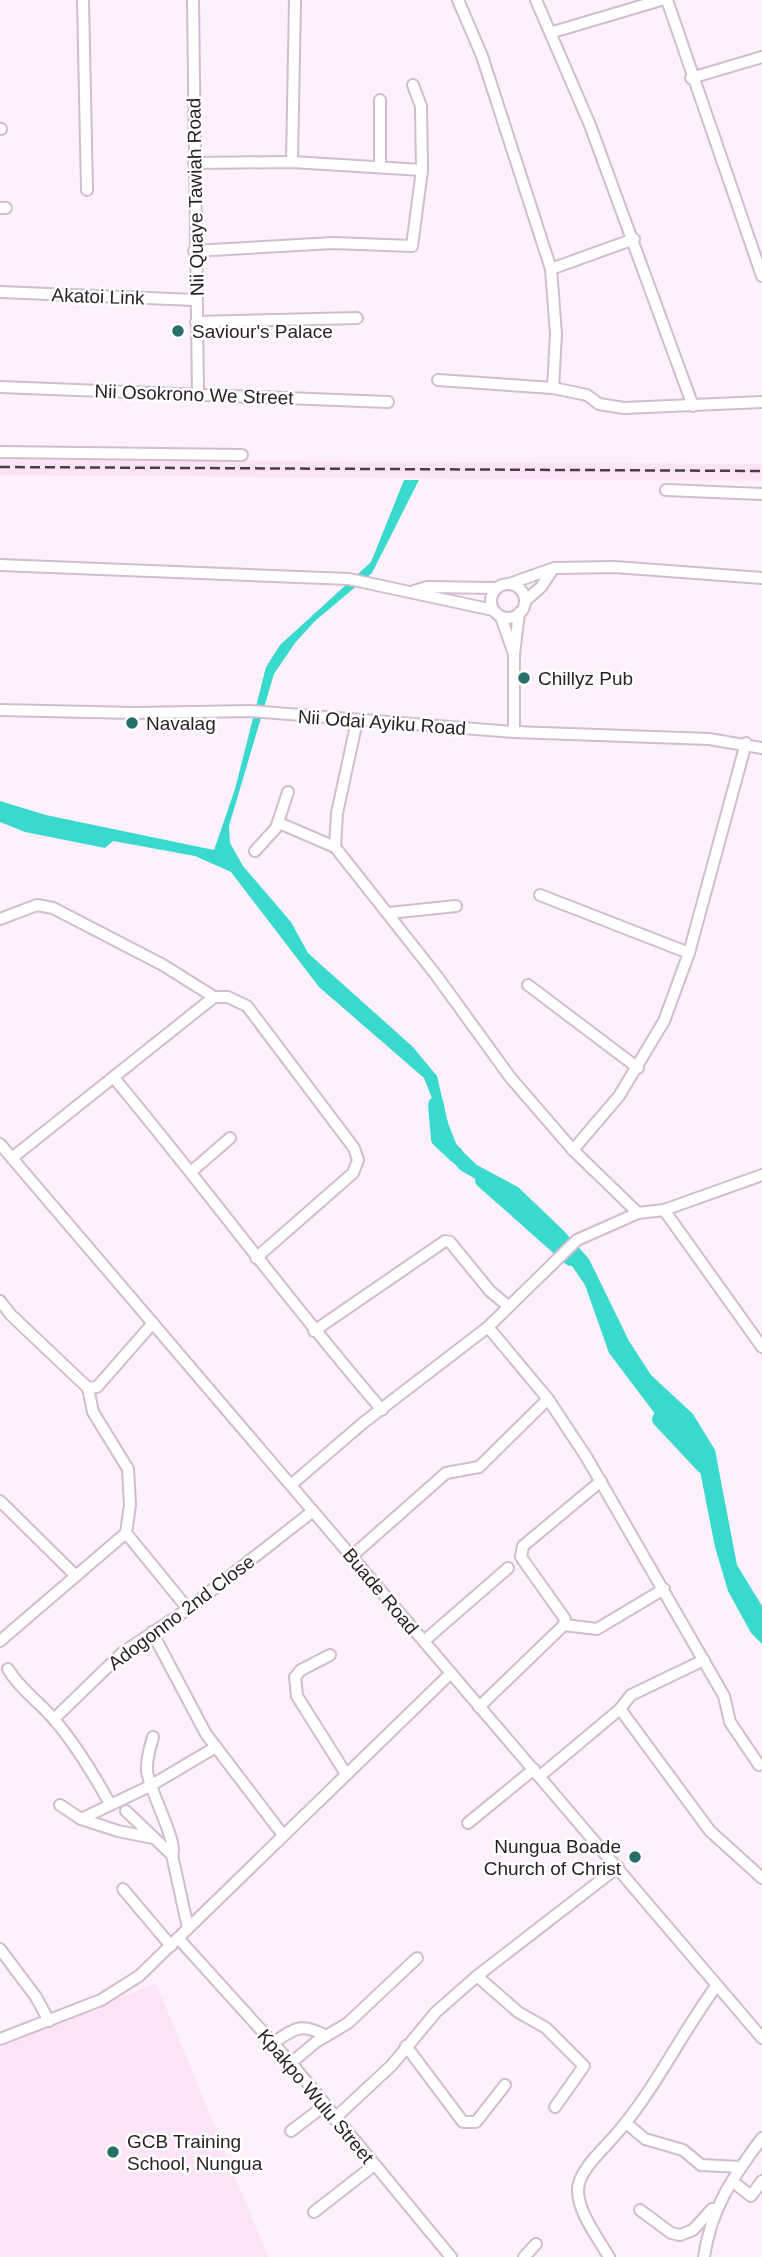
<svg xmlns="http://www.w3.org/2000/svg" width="762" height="2257" viewBox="0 0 762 2257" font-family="Arial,sans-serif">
<rect width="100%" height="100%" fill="#fef0fc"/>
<g fill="#fce4f8">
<path d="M0,459L762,464V481L0,475Z"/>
<path d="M156,1983L268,2257H0V2047Z"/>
</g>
<path fill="#3ad9ce" d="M404,480H419L372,573L315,621L295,643L274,674L229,826L230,843L243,866L291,922L308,953L413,1047L437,1076L448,1123L457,1146L477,1165L518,1187L563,1230L589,1259L629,1341L651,1375L693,1414L715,1450L737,1565L762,1606V1644L751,1633L728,1591L715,1547L699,1466L687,1441L665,1427L609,1353L585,1285L550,1234L521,1205L460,1170L444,1152L433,1101L424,1078L319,987L231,872L195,856L113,841L105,848L25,832L0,822V801L46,815L214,850L235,789L266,667L280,645L371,562Z"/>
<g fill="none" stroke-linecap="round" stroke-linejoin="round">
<g stroke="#3ad9ce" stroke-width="16">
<path d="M436,1105L439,1139L456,1155"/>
<path d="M483,1180L571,1258"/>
<path d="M660,1419L704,1466"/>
</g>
<defs>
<g id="minor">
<path d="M83,0L87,190"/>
<path d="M193,0L198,394"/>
<path d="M458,0L482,56L551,269L556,334L553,388"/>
<path d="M536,0L590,125L693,406"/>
<path d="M667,0L762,276"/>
<path d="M553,32L661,0"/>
<path d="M691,78L762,57"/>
<path d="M380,100V167"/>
<path d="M0,129H1"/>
<path d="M292,162L295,0"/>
<path d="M194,163L292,162L422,170"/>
<path d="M0,208H6"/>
<path d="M194,251L333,243L412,246L422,170L421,106L413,85"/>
<path d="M551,269L634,239"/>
<path d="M0,292L195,300"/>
<path d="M196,322L357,318"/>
<path d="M438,380L553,388L587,395L599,404L624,408L762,402"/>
<path d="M0,387L388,402"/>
<path d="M0,452L242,455"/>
<path d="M666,490L762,494"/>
<path d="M0,565L349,579L493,610"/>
<path d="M509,584L554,568L615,567L762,578"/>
<circle cx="508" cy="601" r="17"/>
<path d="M414,591L427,587L496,588"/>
<path d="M525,601L541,587L553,569"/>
<path d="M501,617L514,654"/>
<path d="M0,710L135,713L250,711L514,732L709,739L762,748"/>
<path d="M357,721L337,813L335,847L436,975L510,1077L573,1150L638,1213"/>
<path d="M514,732V654L519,613"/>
<path d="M279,823L335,847"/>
<path d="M255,851L276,828L288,792"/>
<path d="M540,895L689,953"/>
<path d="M389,913L456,906"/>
<path d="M0,919L37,905L53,908L163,965L214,997H228L247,1006L354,1148L358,1160L353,1173L256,1258"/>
<path d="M528,985L638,1068"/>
<path d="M114,1078C205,1187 289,1302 382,1410"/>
<path d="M0,1144L762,2038"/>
<path d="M573,1150L619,1096L664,1021L689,953L746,743"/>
<path d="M12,1158L214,997"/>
<path d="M192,1171L230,1138"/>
<path d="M664,1210L762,1347"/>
<path d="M0,1301L11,1315L88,1388L93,1412L128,1469L130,1505L126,1533L0,1641"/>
<path d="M488,1327L548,1399L587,1458L724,1696L730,1722L759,1765"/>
<path d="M314,1331L445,1241L450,1242L490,1291L508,1306"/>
<path d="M88,1388L97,1387L153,1323"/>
<path d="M292,1484L363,1423L488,1327L577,1240L638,1213L664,1210L762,1175"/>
<path d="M0,1501L76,1576"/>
<path d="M126,1533L188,1609"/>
<path d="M352,1556L446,1473L479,1467L548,1399"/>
<path d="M564,1625L597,1629L664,1589"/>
<path d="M152,1632L206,1734L283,1835"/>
<path d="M424,1641L508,1568"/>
<path d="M330,1655L301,1670L295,1677L297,1696L346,1774"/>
<path d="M8,1669C19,1688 37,1700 52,1717C75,1743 93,1773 110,1804"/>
<path d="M479,1707L564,1625L565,1619L521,1557L523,1546L601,1481"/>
<path d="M620,1709L710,1831L762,1878"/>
<path d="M54,1719L122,1653L188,1609L313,1511"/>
<path d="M153,1737C150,1748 146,1759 147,1771C149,1790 179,1844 172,1855"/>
<path d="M540,1776L620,1709L631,1695L704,1660"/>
<path d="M60,1805L81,1819L150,1786L216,1747"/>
<path d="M126,1811L172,1855L188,1928"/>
<path d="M81,1819L118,1831L153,1838"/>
<path d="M468,1823L534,1769"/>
<path d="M123,1889L171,1946"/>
<path d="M178,1938L291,2063L451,2257"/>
<path d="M0,1949L36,1997L49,2021"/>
<path d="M477,1976L518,2012L546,2028L584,2066L555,2107"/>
<path d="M0,2039L101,2000L139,1976L451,1673"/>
<path d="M273,2043C295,2028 302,2022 326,2036"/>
<path d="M406,2046L463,2122H476L505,2085"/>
<path d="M291,2063L316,2042L348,2023L417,1958"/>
<path d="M334,2119L392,2065L436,2012L477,1976L618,1867"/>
<path d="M626,2123L645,2139L683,2150L701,2165L741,2167"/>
<path d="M291,2131L324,2106"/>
<path d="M732,2181L751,2196L762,2181"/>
<path d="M640,2210L671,2233L680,2235L693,2230L712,2209"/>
<path d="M314,2212L373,2166"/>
<path d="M524,2257L536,2244"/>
<path d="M609,2257C598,2238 577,2211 578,2189C579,2169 606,2147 618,2132C656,2088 682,2032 717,1985"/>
<path d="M704,2257C711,2208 733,2177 762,2138"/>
</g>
</defs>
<use href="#minor" stroke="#d2bcce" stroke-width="14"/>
<use href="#minor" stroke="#fff" stroke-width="10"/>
<path stroke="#483e46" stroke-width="2.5" stroke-dasharray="10 5" stroke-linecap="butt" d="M0,467L762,471"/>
</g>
<g fill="#27706a" stroke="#fff" stroke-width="2.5">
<circle cx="178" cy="331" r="7"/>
<circle cx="524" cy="678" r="7"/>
<circle cx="132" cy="723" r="7"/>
<circle cx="635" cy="1857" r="7"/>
<circle cx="113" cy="2152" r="7"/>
</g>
<g text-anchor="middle" stroke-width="5" stroke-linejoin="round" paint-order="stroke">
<g font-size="19" fill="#281f26" stroke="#fff">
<text transform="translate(195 197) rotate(-91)" y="7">Nii Quaye Tawiah Road</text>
<text transform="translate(98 296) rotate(2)" y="7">Akatoi Link</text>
<text transform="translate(194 394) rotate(2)" y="7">Nii Osokrono We Street</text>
<text transform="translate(382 722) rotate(4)" y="7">Nii Odai Ayiku Road</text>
<text transform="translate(381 1591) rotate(50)" y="7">Buade Road</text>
<text transform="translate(181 1612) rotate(-37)" y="7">Adogonno 2nd Close</text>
<text transform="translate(316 2096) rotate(50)" y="7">Kpakpo Wulu Street</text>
</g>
<g font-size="19" fill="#281f26" stroke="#fff" text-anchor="start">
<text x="192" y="338">Saviour's Palace</text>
<text x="538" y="685">Chillyz Pub</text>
<text x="146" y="730">Navalag</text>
<text x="621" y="1853" text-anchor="end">Nungua Boade<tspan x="621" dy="22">Church of Christ</tspan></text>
<text x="127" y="2148">GCB Training<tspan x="127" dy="22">School, Nungua</tspan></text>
</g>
</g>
</svg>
